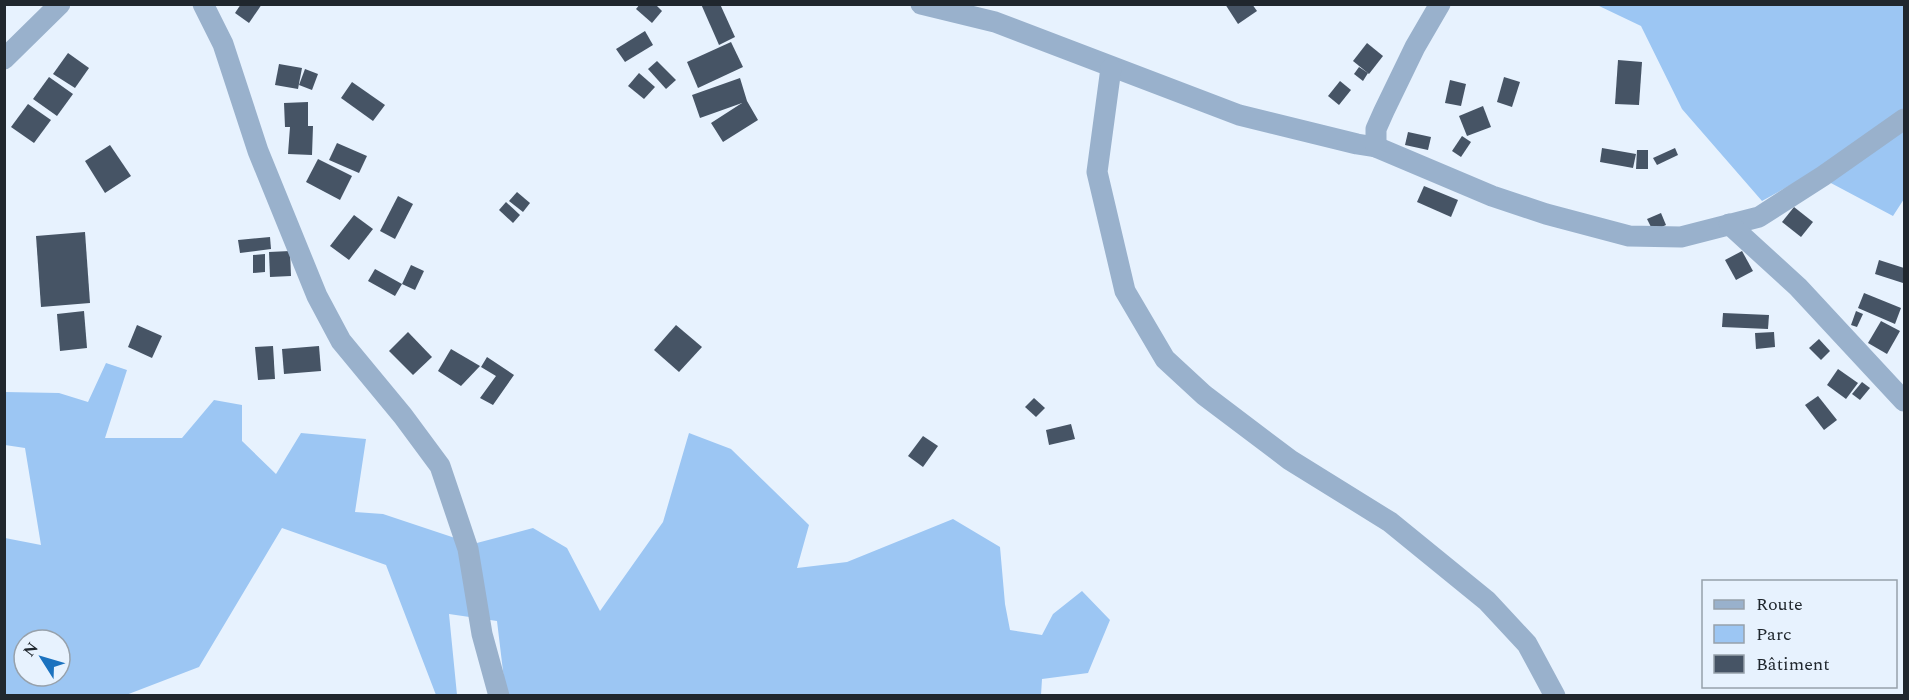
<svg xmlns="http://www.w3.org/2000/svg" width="1909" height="700" viewBox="0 0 1909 700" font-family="Spectral,serif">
<rect width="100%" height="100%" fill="#e7f2fe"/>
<g fill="#9cc6f3" fill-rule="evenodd">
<path d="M1597,5H1904V199L1893,216L1812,173L1762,201L1682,109L1641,26Z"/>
<path d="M106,363L127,370L105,438H182L214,400L242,405V441L276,474L301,433L366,439L355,512L383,514L473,544L533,528L567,548L600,611L663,522L689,433L731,449L809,525L797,568L847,562L953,519L1000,547L1005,604L1010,630L1042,635L1053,614L1082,591L1110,620L1088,673L1042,679L1041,695L506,696L497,621L449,614L457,695H436L386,565L282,528L199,667L126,695H5V538L41,545L25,448L5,445V392L59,393L88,402ZM24,640H60V676H24Z"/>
</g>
<g fill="#465465">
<path d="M241,4H262L249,23L235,13Z"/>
<path d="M640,4H655L662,11L652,23L636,9Z"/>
<path d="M701,4H720L735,37L719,45Z"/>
<path d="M1225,4H1252L1257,11L1238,24Z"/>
<path d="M645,31L653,45L625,62L616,49Z"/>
<path d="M731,42L743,67L698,88L687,62Z"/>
<path d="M1367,43L1383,56L1369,74L1353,61Z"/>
<path d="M68,53L89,68L75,88L53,74Z"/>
<path d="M1618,60L1642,62L1639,105L1615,104Z"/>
<path d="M657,61L676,80L666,89L648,69Z"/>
<path d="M279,64L302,68L298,89L275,85Z"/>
<path d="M1359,67L1368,73L1363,81L1354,74Z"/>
<path d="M305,69L318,74L312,90L299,85Z"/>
<path d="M639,73L655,87L644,99L628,86Z"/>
<path d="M49,77L73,94L57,116L33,99Z"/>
<path d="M1504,77L1520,82L1512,107L1497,102Z"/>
<path d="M740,78L747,101L758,120L723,142L711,123L742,103L700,118L692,95Z"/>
<path d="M1450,80L1466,84L1461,106L1445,103Z"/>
<path d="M1340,81L1351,90L1339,105L1328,96Z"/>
<path d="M352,82L385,105L373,121L341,98Z"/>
<path d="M308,102V126H313L312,155L288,154L290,127H285L284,103Z"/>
<path d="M28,104L51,120L34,143L11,127Z"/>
<path d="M1483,106L1491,127L1467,136L1459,116Z"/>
<path d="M1408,132L1431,137L1428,150L1405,145Z"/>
<path d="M1462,136L1471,142L1461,157L1452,151Z"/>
<path d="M337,143L367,156L359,173L329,160Z"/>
<path d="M110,145L131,176L105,193L85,161Z"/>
<path d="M1602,148L1636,154L1633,168L1600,162Z"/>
<path d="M1675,148L1678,155L1657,165L1653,158Z"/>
<path d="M1637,150H1648V169H1636Z"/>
<path d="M318,159L352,176L340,200L306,182Z"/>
<path d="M1424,186L1458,200L1451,217L1417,202Z"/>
<path d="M517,192L530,203L523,212L509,201Z"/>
<path d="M398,196L413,204L395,239L380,231Z"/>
<path d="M506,202L520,215L513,223L499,210Z"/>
<path d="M1794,207L1813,222L1801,237L1782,222Z"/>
<path d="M1661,213L1666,225L1653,231L1647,219Z"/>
<path d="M354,215L373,229L349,260L330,246Z"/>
<path d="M85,232L90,303L41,307L36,236Z"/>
<path d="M270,237L271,249L240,253L238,240Z"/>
<path d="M290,251L291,276L270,277L269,252Z"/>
<path d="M1742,251L1753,271L1736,280L1725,260Z"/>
<path d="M265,254V272L253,273V255Z"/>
<path d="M1879,260L1904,268L1903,283L1875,274Z"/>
<path d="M411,265L424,271L415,290L402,284Z"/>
<path d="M375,269L402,284L395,296L368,281Z"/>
<path d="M1864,293L1901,308L1895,324L1858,308Z"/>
<path d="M84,311L87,348L60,351L57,314Z"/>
<path d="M1856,311L1863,314L1857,327L1851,325Z"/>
<path d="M1723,313L1769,315L1768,329L1722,327Z"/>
<path d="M1881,321L1900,331L1887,354L1868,343Z"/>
<path d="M137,325L162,336L152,358L128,347Z"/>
<path d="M676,325L702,347L679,372L654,350Z"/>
<path d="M408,332L432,357L413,375L389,351Z"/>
<path d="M1774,332L1775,347L1756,349L1755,333Z"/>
<path d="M1819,339L1830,351L1821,360L1809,348Z"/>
<path d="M273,346L275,379L258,380L255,347Z"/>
<path d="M319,346L321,371L284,374L282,349Z"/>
<path d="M451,349L480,366L461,386L438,371Z"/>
<path d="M487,357L514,375L493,405L480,398L496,376L481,367Z"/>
<path d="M1838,369L1858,383L1846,399L1827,385Z"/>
<path d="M1862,382L1870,388L1860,400L1852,394Z"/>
<path d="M1818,396L1837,420L1824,430L1805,405Z"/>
<path d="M1034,398L1045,408L1036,417L1025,407Z"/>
<path d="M1071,424L1075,439L1049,445L1046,430Z"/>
<path d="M923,436L938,446L923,467L908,456Z"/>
</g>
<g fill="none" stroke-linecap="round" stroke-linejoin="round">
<g stroke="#99b1cc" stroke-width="21">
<path d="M203,4L223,44L258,151L317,296L341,341L403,416L440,466L468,549L482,634L499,696"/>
<path d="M921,4L995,22L1239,115L1357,144L1376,147L1492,196L1546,214L1629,236L1681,237L1759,217L1823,176L1904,119"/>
<path d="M4,59L60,4"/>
<path d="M1111,68L1097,172L1125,291L1165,359L1204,395L1290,460L1390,522L1487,601L1527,644L1555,696"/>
<path d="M1376,147V129L1384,111L1415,47L1440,4"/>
<path d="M1729,224L1798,287L1904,401"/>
</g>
</g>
<rect width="1909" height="700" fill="none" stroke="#20272e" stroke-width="12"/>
<rect x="1702" y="580" width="195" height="108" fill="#e7f2fe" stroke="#97a1ab" stroke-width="1.5"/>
<rect x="1714" y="600" width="30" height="9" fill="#99b1cc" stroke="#97a1ab" stroke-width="1.5"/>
<text x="1756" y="610" font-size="18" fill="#20272e">Route</text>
<rect x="1714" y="625" width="30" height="18" fill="#9cc6f3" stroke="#97a1ab" stroke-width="1.5"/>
<text x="1756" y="640" font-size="18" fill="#20272e">Parc</text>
<rect x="1714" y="655" width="30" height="18" fill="#465465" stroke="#97a1ab" stroke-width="1.5"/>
<text x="1756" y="670" font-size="18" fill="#20272e">Bâtiment</text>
<g transform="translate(42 658) rotate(307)"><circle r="28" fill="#e7f2fe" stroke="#97a1ab" stroke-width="1.5"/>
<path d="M0-4.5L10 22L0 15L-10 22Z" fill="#1b72bf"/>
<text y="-9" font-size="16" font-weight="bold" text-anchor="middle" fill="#20272e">N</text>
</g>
</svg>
